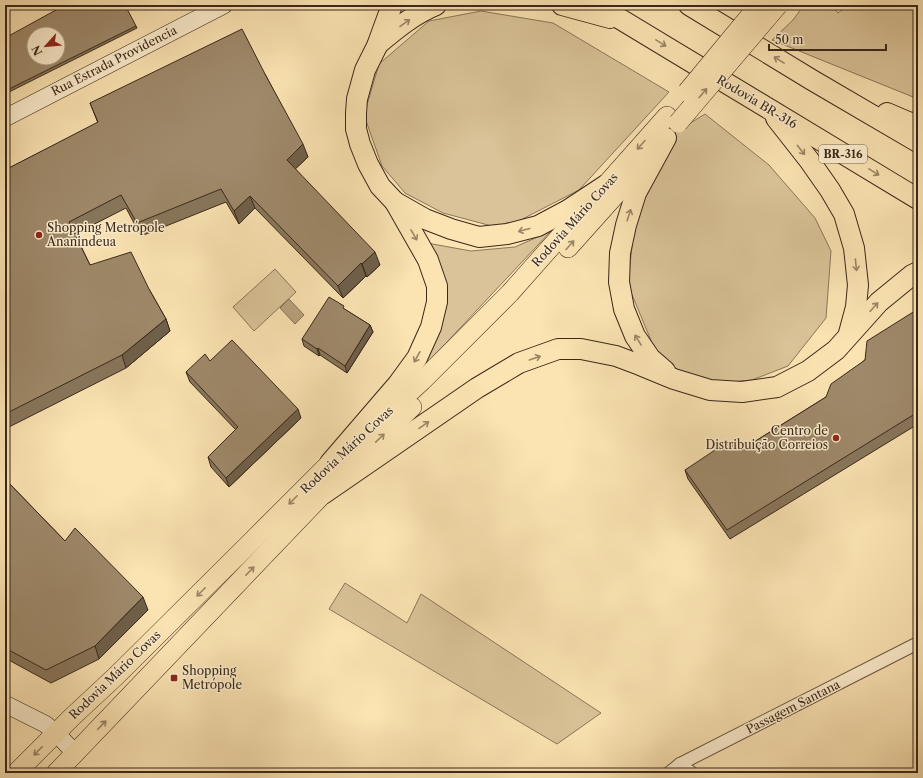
<svg xmlns="http://www.w3.org/2000/svg" width="923" height="778" viewBox="0 0 923 778" font-family="'Libre Caslon Text',serif">
<rect width="100%" height="100%" fill="#fbe3b2"/>
<filter id="stains"><feTurbulence type="fractalNoise" baseFrequency=".005" numOctaves="4"/><feColorMatrix values="0 0 0 0 .2 0 0 0 0 .09 0 0 0 0 .02 0 0 0 .5 -.17"/></filter>
<radialGradient id="worn" r=".72"><stop offset=".6" stop-color="#630" stop-opacity="0"/><stop offset="1" stop-color="#630" stop-opacity=".3"/></radialGradient>
<g fill="#dac398" stroke="#8a765a">
<path d="M804,5H832L838,13L847,5H918V99L772,40L793,20Z"/>
<path d="M481,11L553,23L669,92L579,190L503,229L443,213L405,193L382,166L364,115L379,64L429,21Z"/>
<path d="M705,114L769,165L815,218L831,251L826,318L788,366L752,380L695,385L655,350L628,285L633,236L640,207L666,138Z"/>
<path d="M551,231L417,374L441,301L427,243L471,251L515,247Z"/>
<path d="M275,269L296,292L254,331L233,307Z"/>
<path d="M345,583L407,623L421,594L601,713L557,744L329,609Z"/>
</g>
<path fill="#b9a37f" stroke="#867257" d="M289,299L304,315L295,324L280,308Z"/>
<g fill="none" stroke-linecap="round" stroke-linejoin="round">
<defs>
<g id="minor">
<path d="M680,764L692,773"/>
<path d="M669,773L680,764L918,643"/>
</g>
<g id="secondary">
<path d="M5,118L224,5"/>
<path d="M5,704L45,724L56,733L75,753"/>
</g>
<g id="primary">
<path d="M568,248L654,152"/>
<path d="M365,433L422,381L510,293L667,116"/>
<path d="M16,773L72,717L116,676L250,543L330,463L342,453"/>
<path d="M56,773L323,494L412,407"/>
</g>
<g id="trunk">
<path d="M562,5L610,18"/>
<path d="M597,5L918,199"/>
<path d="M689,5L812,80L918,142"/>
<path d="M378,44C396,29 414,14 436,5"/>
<path d="M887,113L908,122L918,124"/>
<path d="M776,118L809,160L830,190L844,214L854,248L858,285L856,307L849,333"/>
<path d="M395,202L425,219L451,229L479,237L507,234L538,226L568,210L606,185"/>
<path d="M665,371L650,358L635,336L624,309L619,282L620,253L626,225L636,193L666,138"/>
<path d="M330,463L398,384L417,358L431,327L437,302V286L428,260L395,202L380,186L368,164L360,144L356,129V113L357,99L365,70L377,46L392,5"/>
<path d="M323,494L477,388L519,363L558,349H581L616,356L640,365L674,379L710,390L742,392L777,387L808,371L836,350L879,302L912,275L918,272"/>
</g>
</defs>
<use href="#minor" stroke="#6a5741" stroke-width="14"/>
<use href="#secondary" stroke="#3a281b" stroke-width="18"/>
<use href="#primary" stroke="#3a281b" stroke-width="20"/>
<use href="#trunk" stroke="#3a281b" stroke-width="22"/>
<use href="#minor" stroke="#fcedcd" stroke-width="12"/>
<use href="#secondary" stroke="#fcedcd" stroke-width="17"/>
<use href="#primary" stroke="#fbe3b2" stroke-width="19"/>
<use href="#trunk" stroke="#fbe3b2" stroke-width="20"/>
<defs>
<g id="primary-bridge">
<path d="M687,92L759,5"/>
<path d="M678,123L778,5"/>
</g>
</defs>
<use href="#primary-bridge" stroke="#3a281b" stroke-width="20" stroke-linecap="butt"/>
<use href="#primary-bridge" stroke="#fbe3b2" stroke-width="19"/>
</g>
<g fill="#88765b" stroke="#3a281b">
<path d="M136,26L137,28L5,94V38Z"/>
<path d="M265,74L308,157L295,169L380,265L367,277L366,276L343,298L255,208L239,224L226,202L141,236L126,208L75,234L90,265L149,289L166,319L170,331L126,368L5,429V170L98,123L90,103Z"/>
<path d="M344,309L370,325L373,332L347,373L320,355L319,356L304,346L302,339Z"/>
<path d="M918,309V424L730,539L688,479L685,470L746,447L826,397Z"/>
<path d="M210,361L301,418L229,487L211,467L208,457L236,430L190,382L186,372Z"/>
<path d="M5,479L65,541L148,610L99,659L51,683L5,658Z"/>
</g>
<g fill="#6f604a" stroke="#3a281b">
<path d="M303,144L308,157L291,173L287,160Z"/>
<path d="M250,196L255,208L239,224L234,211Z"/>
<path d="M375,252L380,265L367,277L362,264Z"/>
<path d="M361,263L366,276L343,298L338,286Z"/>
<path d="M166,319L170,331L126,368L122,355Z"/>
<path d="M370,325L373,332L347,373L345,366Z"/>
<path d="M318,348L320,355L319,356L317,349Z"/>
<path d="M298,409L301,418L229,487L226,478Z"/>
<path d="M143,597L148,610L99,659L95,646Z"/>
</g>
<g fill="#9e896a" stroke="#3a281b" fill-rule="evenodd">
<path d="M65,5H125L136,26L5,91V38ZM34,34H58V58H34Z"/>
<path d="M242,29L265,74L303,144L287,160L375,252L362,264L361,263L338,286L250,196L234,211L221,189L137,223L121,195L69,222L90,265L131,252L149,289L166,319L122,355L5,414V170L98,122L90,103Z"/>
<path d="M329,297L344,306L343,308L370,325L345,366L318,348L317,349L302,339Z"/>
<path d="M918,309V412L727,530L685,470L724,444L746,447L826,397L831,384L865,360L867,341Z"/>
<path d="M232,340L298,409L226,478L208,457L238,427L186,372L205,354L210,361Z"/>
<path d="M5,479L65,541L75,528L143,597L95,646L46,670L5,648Z"/>
</g>
<defs><path id="oneway-shaft" d="M-6 0H5M1.5-3L5.5 0L1.5 3" fill="none" stroke-width="1.6" stroke-linecap="round" stroke-linejoin="round"/></defs>
<g stroke="#9a8666">
<use href="#oneway-shaft" transform="translate(405 23) rotate(-35)"/>
<use href="#oneway-shaft" transform="translate(661 43) rotate(31)"/>
<use href="#oneway-shaft" transform="translate(779 60) rotate(-149)"/>
<use href="#oneway-shaft" transform="translate(703 93) rotate(-50)"/>
<use href="#oneway-shaft" transform="translate(641 145) rotate(132)"/>
<use href="#oneway-shaft" transform="translate(801 150) rotate(52)"/>
<use href="#oneway-shaft" transform="translate(874 172) rotate(31)"/>
<use href="#oneway-shaft" transform="translate(629 215) rotate(-72)"/>
<use href="#oneway-shaft" transform="translate(524 230) rotate(165)"/>
<use href="#oneway-shaft" transform="translate(414 235) rotate(60)"/>
<use href="#oneway-shaft" transform="translate(570 245) rotate(-48)"/>
<use href="#oneway-shaft" transform="translate(856 265) rotate(84)"/>
<use href="#oneway-shaft" transform="translate(874 307) rotate(-48)"/>
<use href="#oneway-shaft" transform="translate(638 340) rotate(-122)"/>
<use href="#oneway-shaft" transform="translate(417 357) rotate(119)"/>
<use href="#oneway-shaft" transform="translate(535 358) rotate(-19)"/>
<use href="#oneway-shaft" transform="translate(424 425) rotate(-35)"/>
<use href="#oneway-shaft" transform="translate(380 438) rotate(-44)"/>
<use href="#oneway-shaft" transform="translate(293 500) rotate(135)"/>
<use href="#oneway-shaft" transform="translate(250 571) rotate(-46)"/>
<use href="#oneway-shaft" transform="translate(201 592) rotate(135)"/>
<use href="#oneway-shaft" transform="translate(102 725) rotate(-46)"/>
<use href="#oneway-shaft" transform="translate(38 751) rotate(135)"/>
</g>
<g fill="#8f2418" stroke="#fcedcd" stroke-width="1.5">
<circle cx="39" cy="235" r="4"/>
<circle cx="836" cy="438" r="4"/>
<rect x="170" y="674" width="8" height="8" rx="2"/>
</g>
<g text-anchor="middle" stroke-width="3" stroke-linejoin="round" paint-order="stroke">
<rect fill="#fcedcd" stroke="#746350" stroke-width="1" x="819" y="145" width="48" height="18" rx="3"/>
<g font-size="11" font-weight="bold" fill="#3a281b">
<text x="843" y="158">BR-316</text>
</g>
<g font-size="12" fill="#3a281b" stroke="#fcedcd">
<text transform="translate(114 61) rotate(-27)" y="4">Rua Estrada Providencia</text>
<text transform="translate(757 102) rotate(31)" y="4">Rodovia BR-316</text>
<text transform="translate(575 220) rotate(-48)" y="4">Rodovia Mário Covas</text>
<text transform="translate(347 450) rotate(-43)" y="4">Rodovia Mário Covas</text>
<text transform="translate(115 675) rotate(-44)" y="4">Rodovia Mário Covas</text>
<text transform="translate(793 707) rotate(-27)" y="4">Passagem Santana</text>
</g>
<g font-size="12" fill="#3a281b" stroke="#fcedcd" text-anchor="start">
<text x="47" y="232">Shopping Metrópole<tspan x="47" dy="14">Ananindeua</tspan></text>
<text x="828" y="435" text-anchor="end">Centro de<tspan x="828" dy="14">Distribuição Correios</tspan></text>
<text x="182" y="675">Shopping<tspan x="182" dy="14">Metrópole</tspan></text>
</g>
</g>
<rect width="923" height="778" fill="none" stroke="#fbe3b2" stroke-width="20"/>
<rect x="6" y="6" width="911" height="766" fill="none" stroke="#3a281b" stroke-width="2"/>
<rect x="10" y="10" width="903" height="758" fill="none" stroke="#3a281b"/>
<g transform="translate(46 46) rotate(243)"><circle r="19" fill="#fcedcd" stroke="#ae9e86"/>
<path d="M0-3L7 15L0 10L-7 15Z" fill="#8f2418"/>
<text y="-6" font-size="11" font-weight="bold" text-anchor="middle" fill="#3a281b">N</text>
</g>
<path d="M769 44v6h117v-6" fill="none" stroke="#3a281b" stroke-width="2"/>
<text x="775" y="44" font-size="12" fill="#3a281b" stroke="#fcedcd" stroke-width="3" paint-order="stroke">50 m</text>
<rect width="100%" height="100%" filter="url(#stains)"/>
<rect width="100%" height="100%" fill="url(#worn)"/>
</svg>
